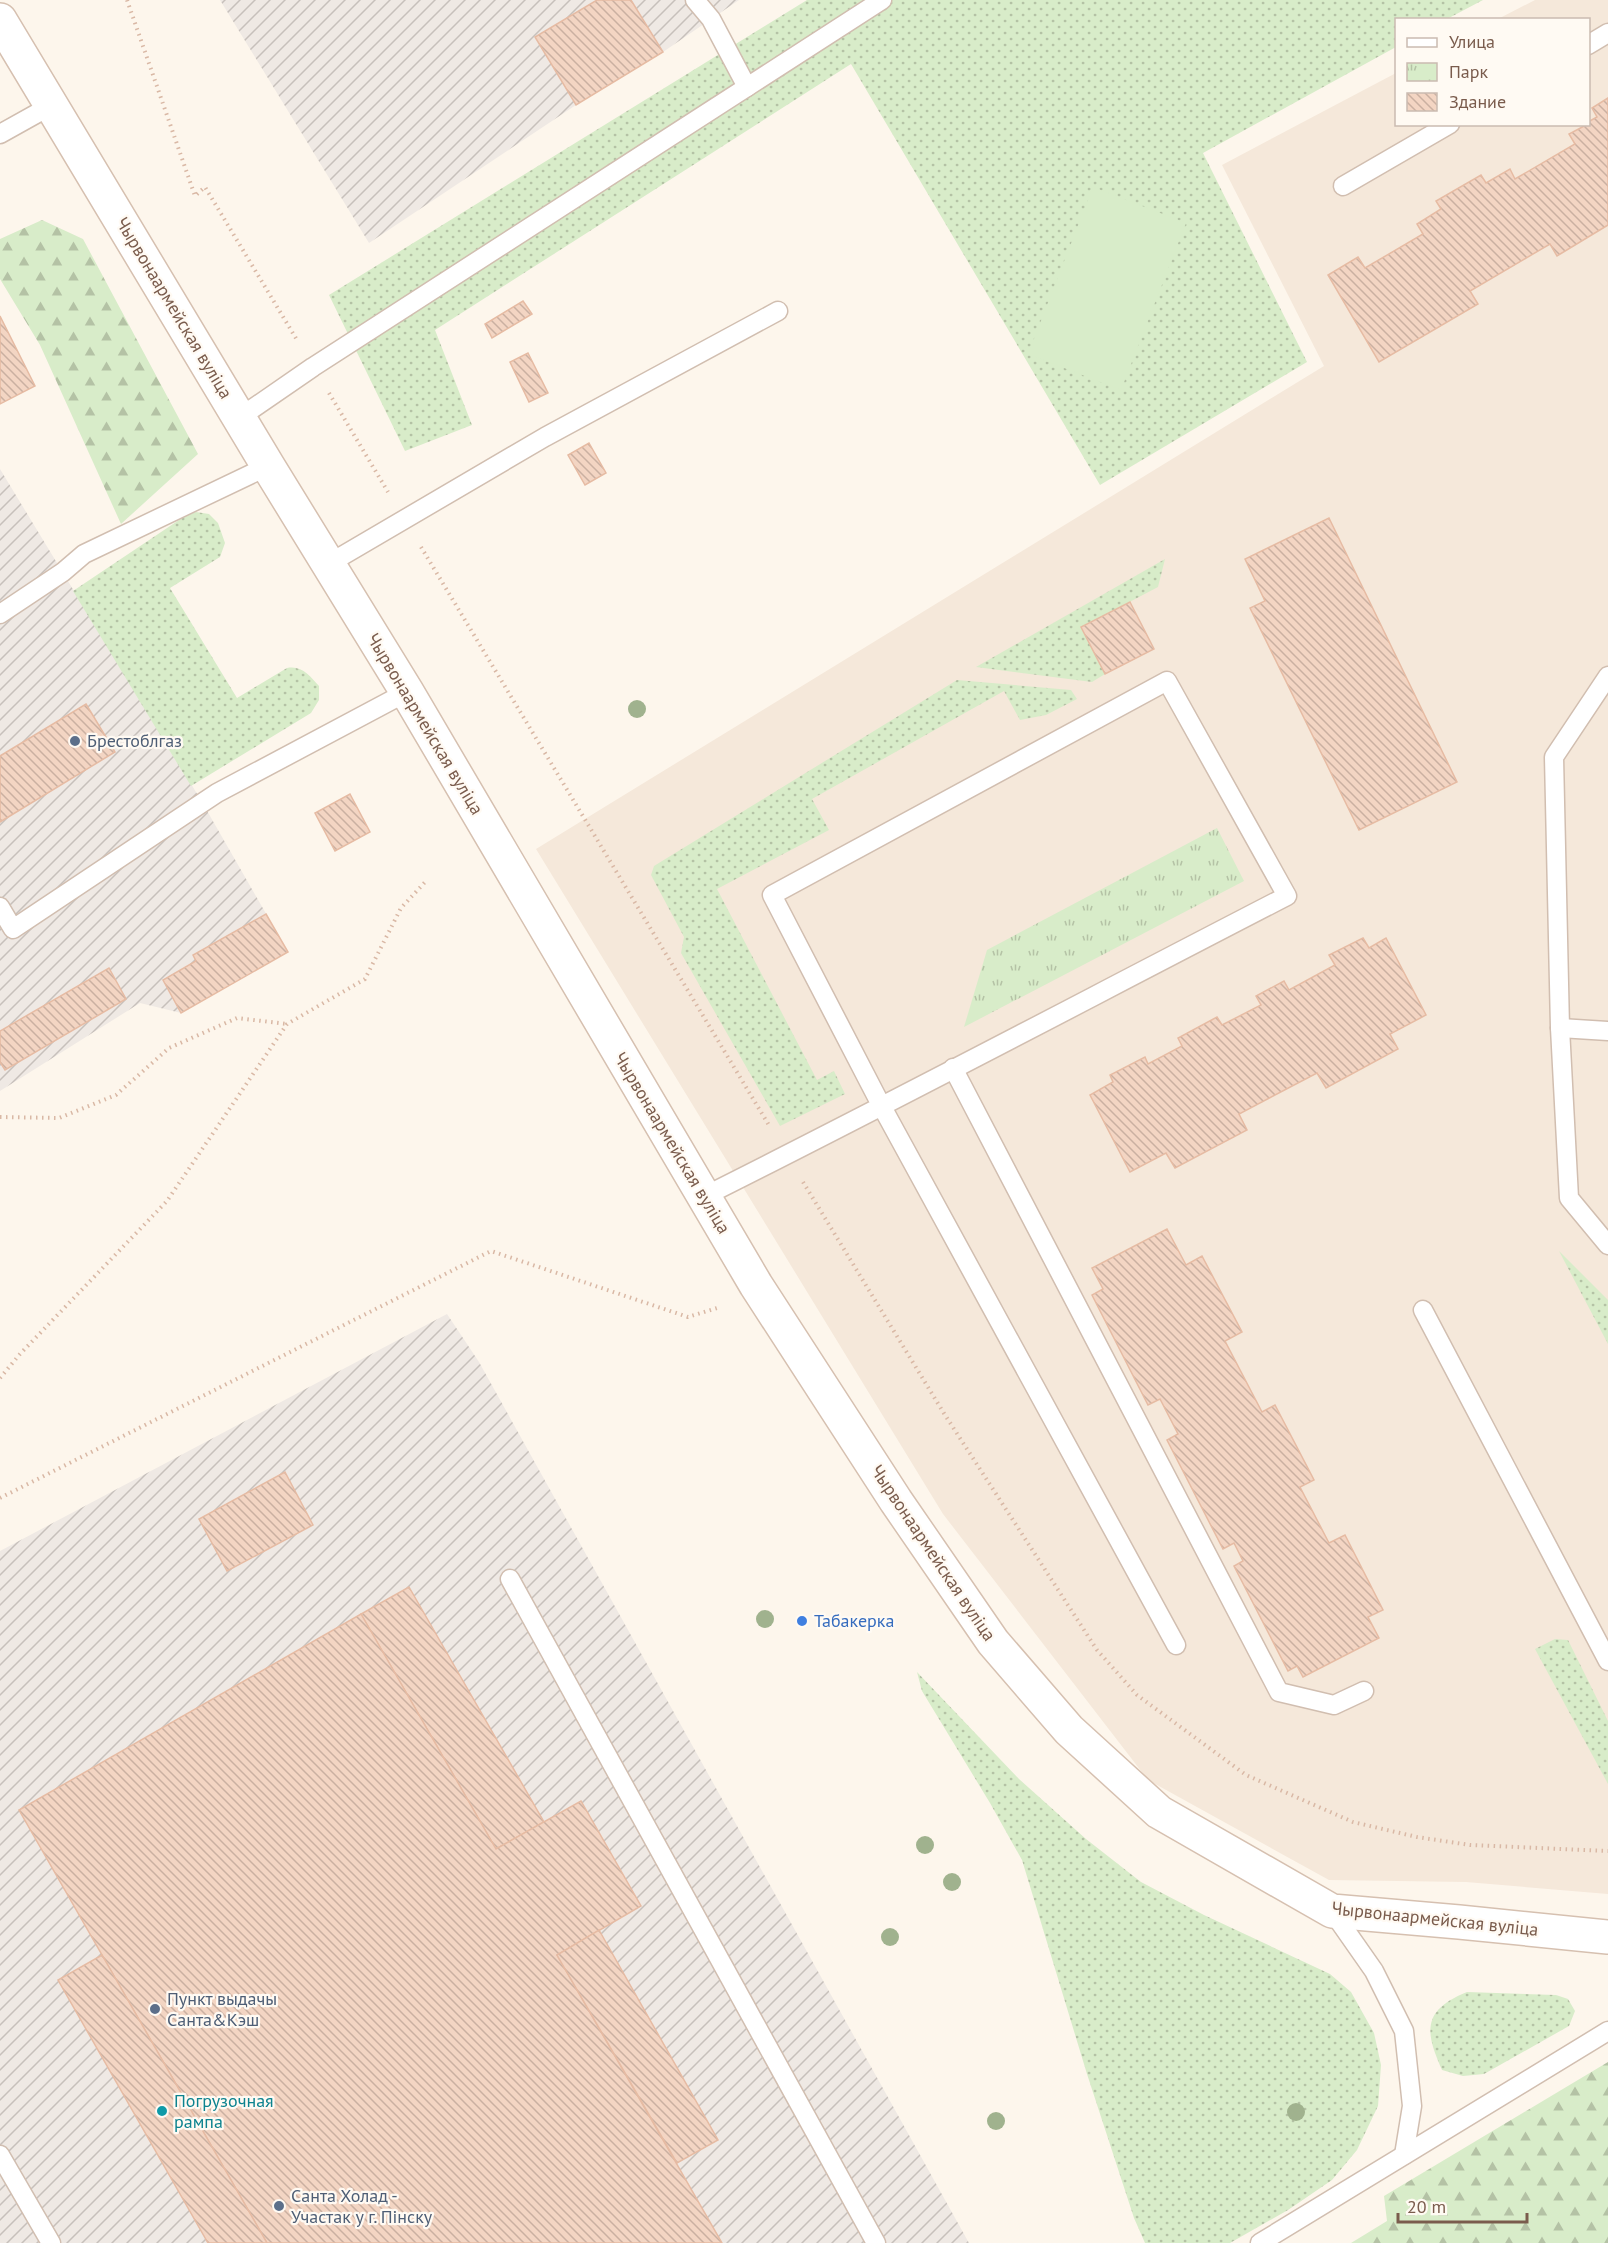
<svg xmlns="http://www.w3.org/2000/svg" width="1608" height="2243" viewBox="0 0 1608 2243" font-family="'PT Sans',sans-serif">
<defs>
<pattern id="industrial-furrows" width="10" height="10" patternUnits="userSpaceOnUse" patternTransform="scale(1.5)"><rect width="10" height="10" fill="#efe9e4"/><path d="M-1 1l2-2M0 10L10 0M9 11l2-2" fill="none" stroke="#c7c0bb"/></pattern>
<pattern id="grass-dots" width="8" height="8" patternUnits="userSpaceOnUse" patternTransform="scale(1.5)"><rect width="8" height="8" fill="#d8ecc9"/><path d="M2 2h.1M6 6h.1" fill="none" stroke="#b4c2a5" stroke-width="1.8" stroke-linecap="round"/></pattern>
<pattern id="forest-firs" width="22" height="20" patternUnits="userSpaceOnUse" patternTransform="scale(1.5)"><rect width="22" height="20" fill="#d8ecc9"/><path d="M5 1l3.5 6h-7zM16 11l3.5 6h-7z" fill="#b4c2a5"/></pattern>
<pattern id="park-tufts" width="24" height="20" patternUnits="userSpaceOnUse" patternTransform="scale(1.5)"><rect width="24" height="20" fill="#d8ecc9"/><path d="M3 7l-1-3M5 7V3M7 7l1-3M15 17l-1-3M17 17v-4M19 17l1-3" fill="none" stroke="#b4c2a5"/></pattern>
<pattern id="building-back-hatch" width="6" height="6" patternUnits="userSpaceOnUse" patternTransform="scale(1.5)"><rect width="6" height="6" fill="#f3d5c3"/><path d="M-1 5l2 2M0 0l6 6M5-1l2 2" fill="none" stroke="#cab0a1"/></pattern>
</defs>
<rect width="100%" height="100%" fill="#fdf6ec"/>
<path fill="#f5e8da" d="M1535,0H1608V1894L1466,1882L1329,1880L1148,1780L943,1514L536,849L1324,366L1222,165L1396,73V124H1588V20L1498,19Z"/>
<g fill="url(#industrial-furrows)">
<path d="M220,0H739L663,52L576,105L369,243Z"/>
<path d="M0,469L202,802L288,952L181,1013L140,1003L0,1091Z"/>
<path d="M447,1314L479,1362L969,2243H0V1551Z"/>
</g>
<g fill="url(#grass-dots)">
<path d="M807,0H1483L1447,19L1396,20V47L1203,153L1307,362L1100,485L851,64L435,330L472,425L405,451L329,295Z"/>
<path d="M196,512L209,514L218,523L225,543L220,557L170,588L237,698L287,668C302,665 310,676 319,686V700L311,713L191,786L73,591L185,516Z"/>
<path d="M1165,559L1158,587L1082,627L1105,674L1092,682L976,667Z"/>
<path d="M957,680L1071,690L1077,699L1046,715L1020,720L1004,691L812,799L829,830L717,889L817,1080L834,1071L845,1094L780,1126L681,953L684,937L651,875L654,866Z"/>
<path d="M1559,1251L1608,1300V1344Z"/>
<path d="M1555,1639L1568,1640L1608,1721V1784L1535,1649Z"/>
<path d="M917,1672L1019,1779L1086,1839L1141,1882L1204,1915L1330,1974L1351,1992L1374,2033L1381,2065L1378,2106L1357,2150L1332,2180L1288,2210L1230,2243H1145L1134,2218L1087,2074L1022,1860L990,1803L922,1691Z"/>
<path d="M1467,1992L1556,1995L1568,1999L1575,2011L1569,2026L1484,2074L1463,2076L1442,2070C1424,2030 1423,2010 1467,1992Z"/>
</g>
<g fill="url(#forest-firs)">
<path d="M42,220L83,239L198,454L121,524L40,345L0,279V239Z"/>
<path d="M1608,2062V2243H1351L1387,2221L1384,2196Z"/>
</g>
<path fill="url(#park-tufts)" d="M1217,828L1244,881L964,1027L987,950Z"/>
<path fill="#d8ecc9" d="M1093,187L1186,223L1121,390L1028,354Z"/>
<g fill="url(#building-back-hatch)" stroke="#e6bba3" stroke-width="1.5">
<path d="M597,0H631L663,52L576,105L535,37Z"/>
<path d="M1608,98V225L1557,256L1550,244L1470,291L1478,304L1379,362L1328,275L1358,257L1365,268L1423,234L1417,224L1441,209L1436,201L1481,175L1486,183L1510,169L1515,179L1575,144L1569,134L1588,124V122L1597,117L1592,108Z"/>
<path d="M523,301L532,314L492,338L485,324Z"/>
<path d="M0,316L35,386L0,404Z"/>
<path d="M528,353L548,393L529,402L510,362Z"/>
<path d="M589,443L606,473L585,485L568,455Z"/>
<path d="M1329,518L1457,782L1359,830L1250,608L1265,601L1245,559Z"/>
<path d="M1130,602L1154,649L1105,674L1081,627Z"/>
<path d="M86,704L115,752L0,822V756Z"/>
<path d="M350,794L370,832L335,851L315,813Z"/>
<path d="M266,914L288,952L181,1013L163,980L196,961L193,955Z"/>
<path d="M1363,938L1369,948L1386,938L1426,1015L1390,1034L1398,1049L1326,1088L1317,1073L1239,1114L1247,1130L1175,1168L1166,1153L1130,1172L1090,1095L1113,1082L1110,1075L1145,1057L1148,1064L1182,1046L1178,1038L1217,1017L1222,1025L1261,1005L1256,996L1284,981L1289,990L1335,965L1329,955Z"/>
<path d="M109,968L126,999L5,1070L0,1062V1031Z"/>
<path d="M1167,1229L1186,1265L1202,1256L1242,1332L1225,1341L1262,1412L1275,1405L1314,1480L1300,1487L1329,1543L1345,1535L1383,1610L1368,1617L1379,1638L1303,1677L1297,1666L1288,1671L1234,1566L1243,1561L1234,1543L1223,1549L1167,1440L1178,1434L1160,1399L1148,1405L1092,1295L1103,1289L1092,1268Z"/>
<path d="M285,1472L313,1525L227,1571L199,1519Z"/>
<path d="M409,1587L544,1822L496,1849L361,1614Z"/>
<path d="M361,1614L496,1849L581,1801L641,1906L557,1955L722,2243H267L19,1810Z"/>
<path d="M599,1930L718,2140L677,2163L557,1955Z"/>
<path d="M102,1955L267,2243H208L58,1980Z"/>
</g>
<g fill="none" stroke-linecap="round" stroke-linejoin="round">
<defs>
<g id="lane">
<path d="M695,0L711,19L747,87"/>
<path d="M1588,45L1608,33"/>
<path d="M0,134L52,105"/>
<path d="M1343,186L1450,124"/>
<path d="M239,418L313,367L882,0"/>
<path d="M330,563L545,437L778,311"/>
<path d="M0,614L63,572L84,554L268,466"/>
<path d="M1608,676L1554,757L1560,1028L1569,1198L1608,1245"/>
<path d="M0,907L13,929L217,793L407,692"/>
<path d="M1560,1028L1608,1031"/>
<path d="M953,1068L1279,1692L1334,1705L1364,1691"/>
<path d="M703,1197C899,1099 1093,996 1287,896L1167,681L772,895L881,1105L1176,1645"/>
<path d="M1423,1310L1608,1661"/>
<path d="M510,1579L876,2243"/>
<path d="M1332,1911L1374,1971L1404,2031L1412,2106L1404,2155"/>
<path d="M0,2155L51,2243"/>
<path d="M1260,2243L1608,2031"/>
</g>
<path id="secondary" d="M0,20L268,466L407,692L756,1285L896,1501L993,1642L1069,1730L1159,1812L1332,1911L1459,1922L1608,1937"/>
</defs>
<use href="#lane" stroke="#d1beb0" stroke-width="21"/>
<use href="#secondary" stroke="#d6c0b0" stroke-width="36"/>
<g stroke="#d9b8a5" stroke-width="4" stroke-dasharray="1.5 4.5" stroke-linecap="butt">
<path d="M127,0L195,196L205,187L297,340"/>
<path d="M329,393L388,492"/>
<path d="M421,547L770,1127"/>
<path d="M0,1117L59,1118L116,1095L169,1048L237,1018L287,1024"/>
<path d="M803,1182L945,1415L1097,1650L1137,1695L1246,1775L1353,1822L1417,1837L1470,1845L1608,1851"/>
<path d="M0,1378L20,1354L167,1201L287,1024L365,979L401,908L427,880"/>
<path d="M0,1498L491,1251L688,1317L717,1308"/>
</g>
<use href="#lane" stroke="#fff" stroke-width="18"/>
<use href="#secondary" stroke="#fff" stroke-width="33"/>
</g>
<g fill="#a0b28e">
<circle cx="637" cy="709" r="9"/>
<circle cx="765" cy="1619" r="9"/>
<circle cx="925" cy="1845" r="9"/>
<circle cx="952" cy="1882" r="9"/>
<circle cx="890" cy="1937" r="9"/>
<circle cx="1296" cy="2112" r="9"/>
<circle cx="996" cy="2121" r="9"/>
</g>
<g fill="#5c6f8a" stroke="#fffaf3" stroke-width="2">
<circle cx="75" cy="741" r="6"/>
<circle cx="155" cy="2009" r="6"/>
<circle cx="279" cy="2206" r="6"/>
</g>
<circle fill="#3f7fe0" stroke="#fffaf3" stroke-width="2" cx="802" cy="1621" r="6"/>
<circle fill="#0f9aa8" stroke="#fffaf3" stroke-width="2" cx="162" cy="2111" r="6"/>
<g text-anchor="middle" stroke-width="4.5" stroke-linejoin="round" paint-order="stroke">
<g font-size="18" fill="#7a5c4d" stroke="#fffaf3">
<text transform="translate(174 308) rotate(59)" y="6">Чырвонаармейская вуліца</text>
<text transform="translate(425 724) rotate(59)" y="6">Чырвонаармейская вуліца</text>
<text transform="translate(672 1143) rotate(59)" y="6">Чырвонаармейская вуліца</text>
<text transform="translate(933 1553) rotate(56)" y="6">Чырвонаармейская вуліца</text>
<text transform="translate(1435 1919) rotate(6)" y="6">Чырвонаармейская вуліца</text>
</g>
<g font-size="18" fill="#4e5e75" stroke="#fffaf3" text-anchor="start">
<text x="87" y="747">Брестоблгаз</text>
<text x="167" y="2005">Пункт выдачы<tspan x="167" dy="21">Санта&amp;Кэш</tspan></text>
<text x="291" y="2202">Санта Холад -<tspan x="291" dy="21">Участак у г. Пінску</tspan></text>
</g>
<g font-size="18" fill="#366cbe" stroke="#fffaf3" text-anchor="start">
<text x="814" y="1627">Табакерка</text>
</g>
<g font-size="18" fill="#0d838f" stroke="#fffaf3" text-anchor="start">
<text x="174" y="2107">Погрузочная<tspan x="174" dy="21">рампа</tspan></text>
</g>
</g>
<rect x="1395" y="18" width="195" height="108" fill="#fffaf3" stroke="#cabbb1" stroke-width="1.5"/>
<rect x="1407" y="38" width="30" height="9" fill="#ffffff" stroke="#cabbb1" stroke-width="1.5"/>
<text x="1449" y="48" font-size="18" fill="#7a5c4d">Улица</text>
<rect x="1407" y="63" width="30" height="18" fill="url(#park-tufts)" stroke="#cabbb1" stroke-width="1.5"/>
<text x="1449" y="78" font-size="18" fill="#7a5c4d">Парк</text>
<rect x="1407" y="93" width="30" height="18" fill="url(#building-back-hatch)" stroke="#cabbb1" stroke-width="1.5"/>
<text x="1449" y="108" font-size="18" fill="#7a5c4d">Здание</text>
<path d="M1398 2213v9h129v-9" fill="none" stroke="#7a5c4d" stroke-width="3"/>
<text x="1407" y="2213" font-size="18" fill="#7a5c4d" stroke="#fffaf3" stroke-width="4.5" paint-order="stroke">20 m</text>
</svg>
